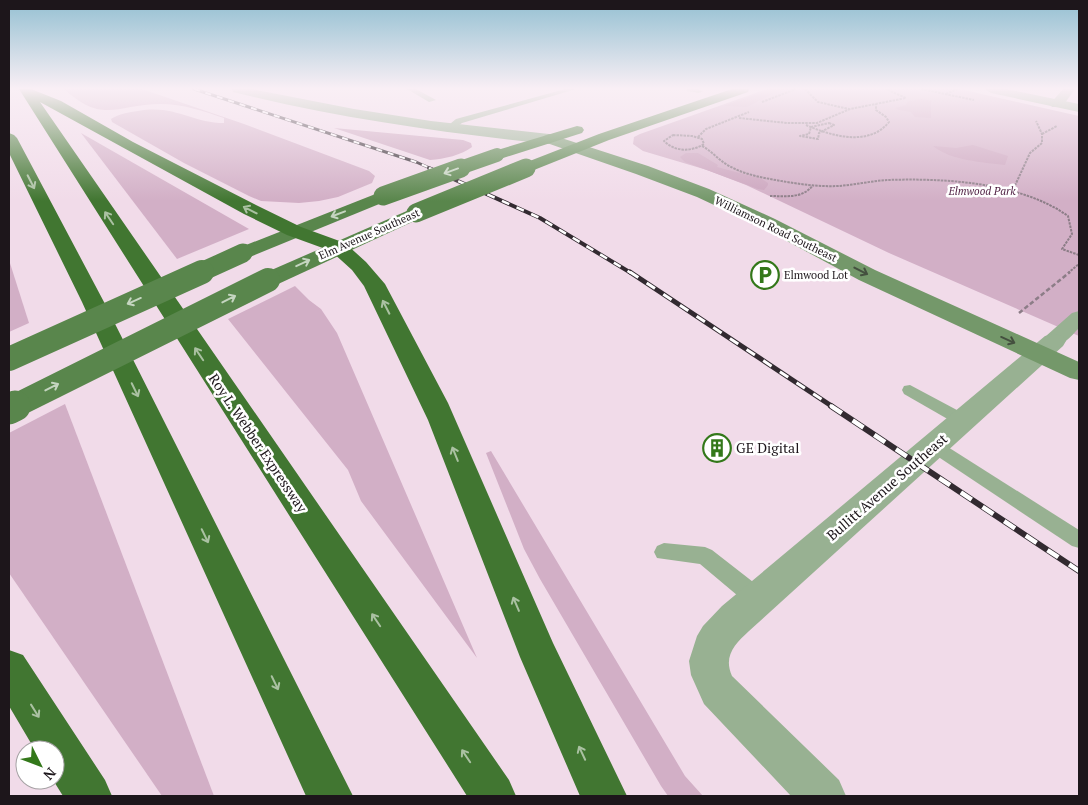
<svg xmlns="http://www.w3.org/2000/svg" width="1088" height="805" viewBox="0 0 1088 805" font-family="'PT Serif',serif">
<rect width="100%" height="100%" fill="#f1dbe9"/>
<g fill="#d2afc6">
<path d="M64,89H142L244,124L369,171L375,176L372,183L338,197L319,201L299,203L261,201L249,196L184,163L112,122L111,119C119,114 129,112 138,111C174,104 192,123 224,123V118C203,111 183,104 161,104C116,104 104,125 64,89Z"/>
<path d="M767,89H960L1079,116V336L889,253L746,185L707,170L643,151L633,144L634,137L640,134Z"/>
<path d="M81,133L249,229L177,259Z"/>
<path d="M9,260L29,323L9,332Z"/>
<path d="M295,286L309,300L321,309L337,333L477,658L361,501L348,470L228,319Z"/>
<path d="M65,404L214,796H162L9,573V433Z"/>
<path d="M491,451L685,776L703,796H668L661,786L540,579L524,549L486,453Z"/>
</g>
<g fill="#cba4bd">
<path d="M771,89H782L747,107L724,106Z"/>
<path d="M922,99L931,101V118L915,117L911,112L899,110L895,108L906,105L908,101Z"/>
<path d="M334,128L463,140L471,143L472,147C462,155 444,159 430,160Z"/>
<path d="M973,145L1008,156L1005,165C982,162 952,161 933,146L956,148Z"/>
<path d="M686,153H698L718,165L717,167L762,179L768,183V185L764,190L758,189L685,162L680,157Z"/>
</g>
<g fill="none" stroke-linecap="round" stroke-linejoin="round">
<g stroke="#8c7d87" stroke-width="2" stroke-dasharray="2.5 1" stroke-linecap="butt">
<path d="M805,89L818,102L849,109"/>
<path d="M921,89L974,100"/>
<path d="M946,94L957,89"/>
<path d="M762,102L796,89"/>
<path d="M739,118L787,123H817L850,109L906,98L886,89"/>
<path d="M829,123L834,125L819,133L818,139L800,136L809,134L811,127Z"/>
<path d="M806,125C831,136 869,147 889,122L886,117L876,110V104"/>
<path d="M1042,134L1057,126"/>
<path d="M673,135L692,136L702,139L704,144C691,152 675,152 664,141Z"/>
<path d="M698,137L706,129L749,112"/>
<path d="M702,146C710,150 716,157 723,162C737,172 754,176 770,179C792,183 815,187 838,186C854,185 871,181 887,180C944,178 1020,182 1068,216L1072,234L1062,249L1079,255"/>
<path d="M1012,192L1030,153L1042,143V134L1036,121"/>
<path d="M770,196C785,196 803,199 813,185"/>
<path d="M1068,273L1079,264"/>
</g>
<path stroke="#8c7d87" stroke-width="2.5" stroke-dasharray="4.5 2.5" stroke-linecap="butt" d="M1019,313L1070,272"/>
<g fill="#98b192" fill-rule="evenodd">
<path d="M407,89H416L436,100L429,102Z"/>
<path d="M565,89H576L462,123L452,130L445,128L456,119Z"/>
<path d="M687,89H698L703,91L699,93L687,91Z"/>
<path d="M910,385L970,417L972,421L970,425L964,427L958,425L904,394L902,390L904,386Z"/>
<path d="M934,440L940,442L1079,530V548L1072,546L928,450L925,446L928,442Z"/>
<path d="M664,543L705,547L712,550L766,592L769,599L766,606L758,609L750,606L700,564L657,558L654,552L657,546Z"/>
</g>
<path fill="#98b192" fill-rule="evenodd" d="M1079,311V328C1069,338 1062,349 1046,346L1043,341L1046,336L1072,313Z"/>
<g fill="#98b192" fill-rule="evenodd">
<path d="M1063,89H1075L1062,107H1052L1050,104Z"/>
<path d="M1054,334L1063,336L1066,341L1063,346L749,631C735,644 723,656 732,676L839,780L846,796H791L704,704L691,675L689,661L697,636L703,626L722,606L1045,336Z"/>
</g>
<g fill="#98b192" fill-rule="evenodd">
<path d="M232,89H252L354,109L431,121L549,134L554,136L557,139L554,142L549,144C443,133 337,118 233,92Z"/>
<path d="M985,89H1007L1079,104V112L991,93Z"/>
</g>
<path fill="#74986a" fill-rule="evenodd" d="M549,134L648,166L709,189L775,219L875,270L1079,362V380L1070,378L859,280L761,227L697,197L636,174L544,142L541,139L544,136Z"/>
<g fill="#59864c" fill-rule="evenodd">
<path d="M732,89H749L748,92L609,140L534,170H522L520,167L522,164L599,134Z"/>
<path d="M577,126L582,127L584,130L582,133L497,160L491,158L489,155L491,152Z"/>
<path d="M383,191L389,192L392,196L389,200L250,257L243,259L236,257L233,253L236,249Z"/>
<path d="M416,207L423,209L425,213L423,217L276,285L268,287L260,285L257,280L260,275Z"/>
</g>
<g fill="#417631" fill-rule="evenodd">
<path d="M19,89H31L61,101L133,142L258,206L301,227L345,243L366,262L385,284L448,403L553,643L627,796H580L520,657L428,420L364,286L352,270L331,251L287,235L244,214L40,102L509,780L516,796H467Z"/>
<path d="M9,133L14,135L17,138L104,302L353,796H306L82,302L9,153Z"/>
<path d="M9,650L23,655L105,780L112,796H63L53,780H55V750H35L9,706Z"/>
</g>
<defs>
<path id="rail-far3" d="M194,89L416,162L432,169"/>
<path id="rail-far2" d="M429,168L540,218L631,273"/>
<path id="rail-far1" d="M630,272L833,407"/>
<path id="rail" d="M831,406L1079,571"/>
</defs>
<use href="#rail-far3" stroke="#322a30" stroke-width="3"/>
<use href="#rail-far2" stroke="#322a30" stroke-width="4"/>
<use href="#rail-far1" stroke="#322a30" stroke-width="5"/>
<use href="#rail" stroke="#322a30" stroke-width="6"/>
<use href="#rail-far3" stroke="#fff" stroke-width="2" stroke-dasharray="6" stroke-linecap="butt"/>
<use href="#rail-far2" stroke="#fff" stroke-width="2.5" stroke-dasharray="8" stroke-linecap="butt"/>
<use href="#rail-far1" stroke="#fff" stroke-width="3" stroke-dasharray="10" stroke-linecap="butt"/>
<use href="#rail" stroke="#fff" stroke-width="4.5" stroke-dasharray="13" stroke-linecap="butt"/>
<g stroke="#59864c" stroke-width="14">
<path d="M457,169L497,155"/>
<path d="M522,169L528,167"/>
</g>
<g stroke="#59864c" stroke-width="19">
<path d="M383,196L461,168"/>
<path d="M416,213L526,168"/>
<path d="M199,273L243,253"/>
</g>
<g stroke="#59864c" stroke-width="24">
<path d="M9,359L202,272"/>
<path d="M13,407L268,280"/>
</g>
<path stroke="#59864c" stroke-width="31" d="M9,409L15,406"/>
</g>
<defs><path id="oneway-shaft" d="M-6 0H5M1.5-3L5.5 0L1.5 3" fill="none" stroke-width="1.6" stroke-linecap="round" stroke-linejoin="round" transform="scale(1.25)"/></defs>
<g stroke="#c5d5c0">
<use href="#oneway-shaft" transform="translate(451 171) rotate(160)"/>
<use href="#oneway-shaft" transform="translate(338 214) rotate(159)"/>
<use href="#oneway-shaft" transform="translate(303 263) rotate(-25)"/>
<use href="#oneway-shaft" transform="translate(229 299) rotate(-27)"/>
<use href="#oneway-shaft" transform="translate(134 301) rotate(156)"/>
<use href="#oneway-shaft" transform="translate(52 387) rotate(-27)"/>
</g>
<g stroke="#aac1a2">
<use href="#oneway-shaft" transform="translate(31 182) rotate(63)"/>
<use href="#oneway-shaft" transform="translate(250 210) rotate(-153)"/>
<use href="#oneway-shaft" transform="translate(109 218) rotate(-124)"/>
<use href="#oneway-shaft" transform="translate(386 307) rotate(-117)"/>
<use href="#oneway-shaft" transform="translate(199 354) rotate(-124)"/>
<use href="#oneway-shaft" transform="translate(135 390) rotate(64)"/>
<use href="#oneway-shaft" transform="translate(455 454) rotate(-112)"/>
<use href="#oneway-shaft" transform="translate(205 536) rotate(64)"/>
<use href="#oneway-shaft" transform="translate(516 604) rotate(-113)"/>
<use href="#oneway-shaft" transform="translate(376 620) rotate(-124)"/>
<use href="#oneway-shaft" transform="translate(275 683) rotate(64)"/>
<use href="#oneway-shaft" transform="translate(35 711) rotate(58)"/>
<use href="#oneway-shaft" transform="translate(582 753) rotate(-115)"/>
<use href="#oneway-shaft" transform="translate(466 756) rotate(-124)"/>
</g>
<g stroke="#44503f">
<use href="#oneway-shaft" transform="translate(861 271) rotate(27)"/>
<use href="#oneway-shaft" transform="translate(1008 340) rotate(24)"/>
</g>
<linearGradient id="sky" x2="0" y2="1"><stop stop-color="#94c0d2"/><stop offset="0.44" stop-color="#f9eff5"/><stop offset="1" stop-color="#f9eff5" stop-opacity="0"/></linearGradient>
<rect width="1088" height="201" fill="url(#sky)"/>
<defs>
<symbol id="parking-ring" viewBox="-11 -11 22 22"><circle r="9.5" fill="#fff" stroke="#33781a" stroke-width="1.5"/><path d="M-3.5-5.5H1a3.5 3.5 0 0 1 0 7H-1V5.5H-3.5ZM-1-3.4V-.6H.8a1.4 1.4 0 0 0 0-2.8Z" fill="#33781a"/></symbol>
<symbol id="building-ring" viewBox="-11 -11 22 22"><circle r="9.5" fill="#fff" stroke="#33781a" stroke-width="1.5"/><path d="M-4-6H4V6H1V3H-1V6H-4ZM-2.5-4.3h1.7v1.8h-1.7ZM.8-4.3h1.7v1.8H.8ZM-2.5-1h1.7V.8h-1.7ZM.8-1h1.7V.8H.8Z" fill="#33781a"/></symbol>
</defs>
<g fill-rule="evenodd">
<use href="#parking-ring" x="749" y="259" width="32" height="32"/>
<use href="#building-ring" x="701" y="432" width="32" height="32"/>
</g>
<g text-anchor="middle" stroke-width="5" stroke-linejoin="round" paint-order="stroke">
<g font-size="11" font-style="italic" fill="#4e1e41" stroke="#fff">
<text x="982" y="195">Elmwood Park</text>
</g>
<g font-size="11" fill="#1d161b" stroke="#fff">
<text transform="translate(776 229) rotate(26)" y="4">Williamson Road Southeast</text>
<text transform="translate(369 234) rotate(-24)" y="4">Elm Avenue Southeast</text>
</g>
<g font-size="11" fill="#1d161b" stroke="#fff" text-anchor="start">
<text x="784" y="279">Elmwood Lot</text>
</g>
<g font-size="14" fill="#1d161b" stroke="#fff">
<text transform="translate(258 443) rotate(56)" y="5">Roy L. Webber Expressway</text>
<text transform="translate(887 487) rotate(-41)" y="5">Bullitt Avenue Southeast</text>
</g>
<g font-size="14" fill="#1d161b" stroke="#fff" text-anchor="start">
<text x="736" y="453">GE Digital</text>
</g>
</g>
<rect width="1088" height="805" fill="none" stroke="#1d161b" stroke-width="20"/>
<g transform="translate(40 765) rotate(132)"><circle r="24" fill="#ffffff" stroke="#a5a2a4"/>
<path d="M0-4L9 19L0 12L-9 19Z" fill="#33781a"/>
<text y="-8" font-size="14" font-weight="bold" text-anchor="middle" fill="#1d161b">N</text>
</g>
</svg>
